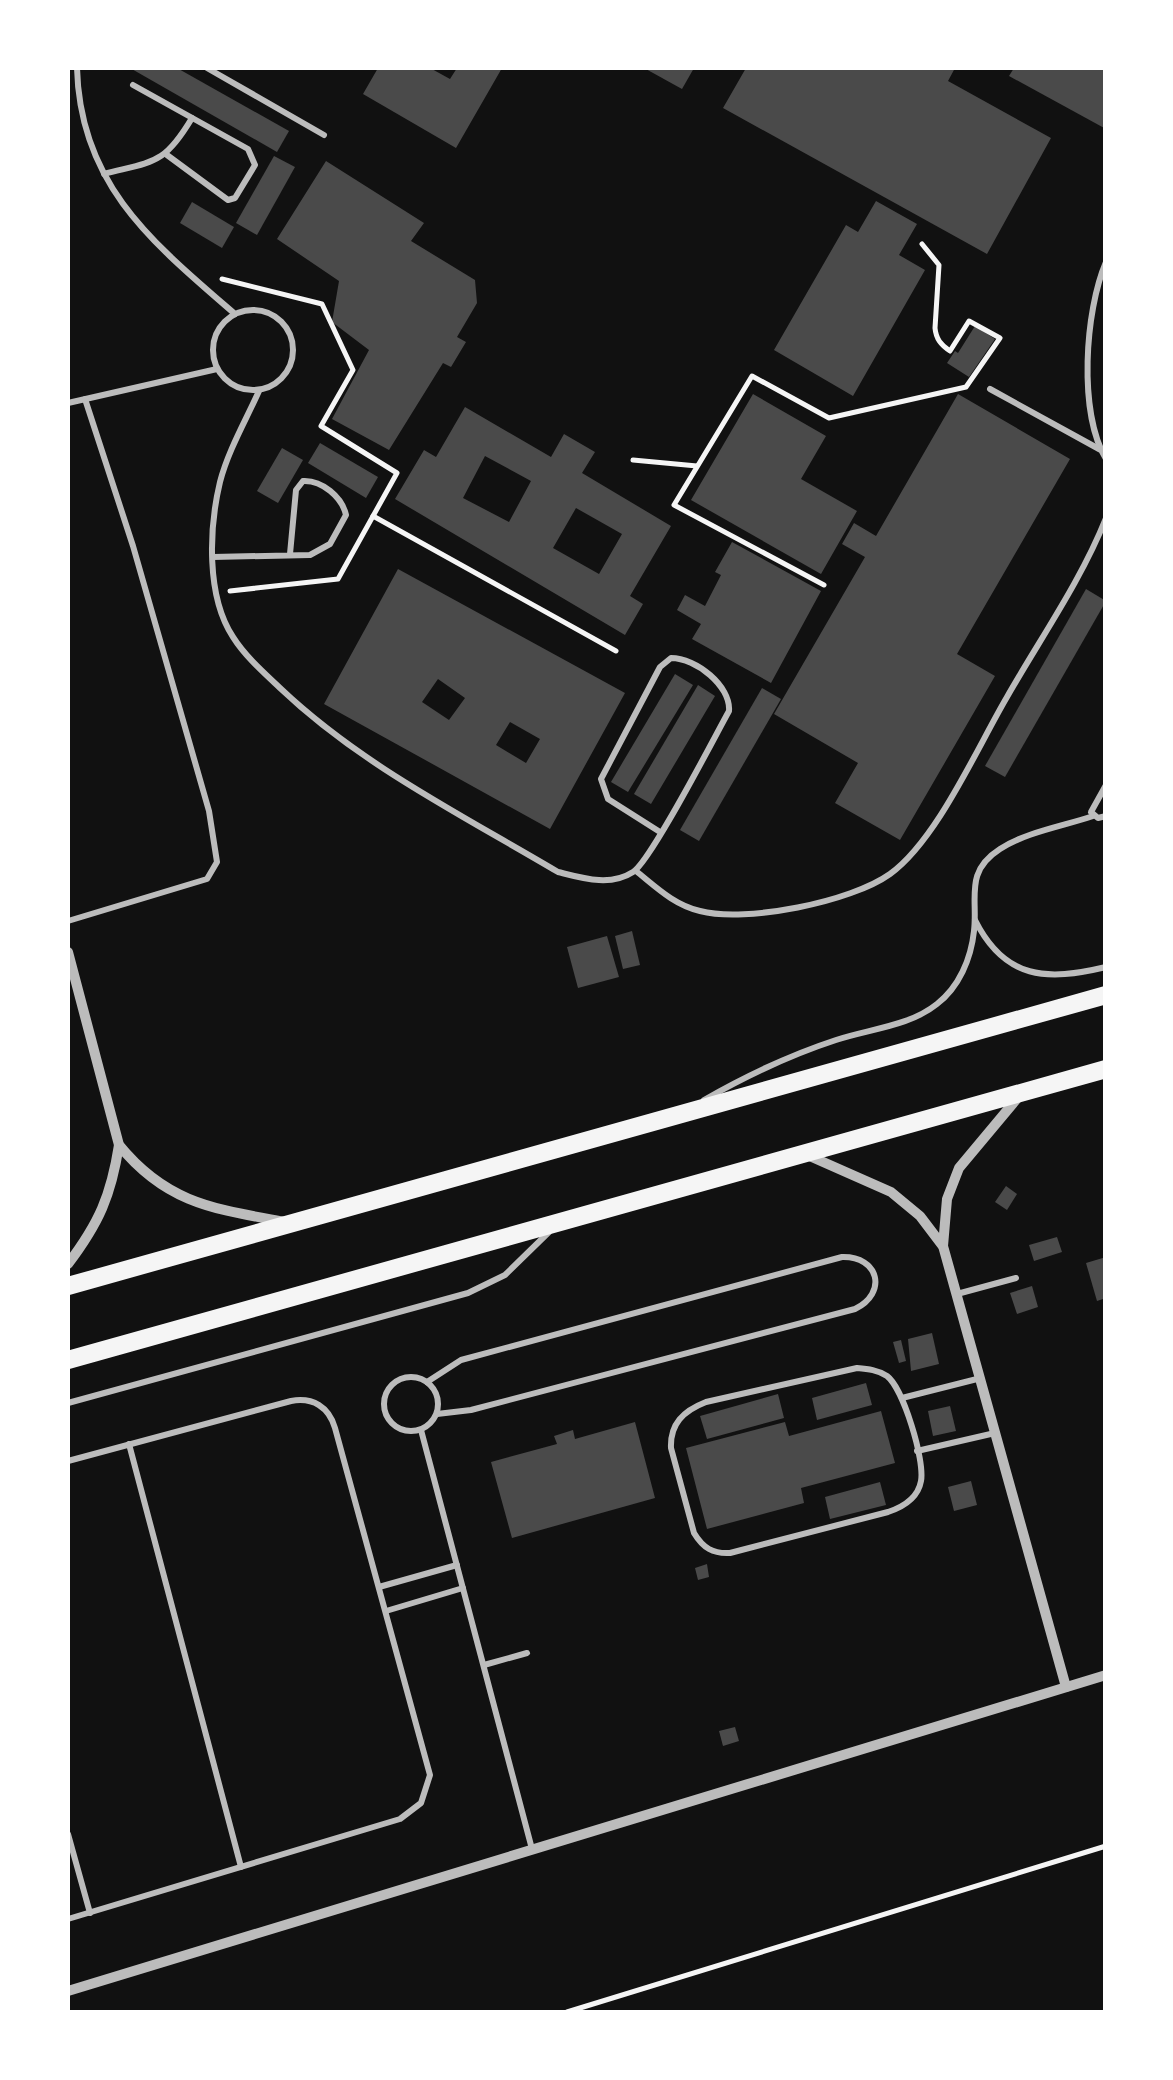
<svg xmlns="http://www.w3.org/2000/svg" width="1173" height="2080" viewBox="0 0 1173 2080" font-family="Mulish,sans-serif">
<rect width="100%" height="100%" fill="#111"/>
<g fill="#4a4a4a" fill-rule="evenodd">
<path d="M130,68H177L289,131L277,152Z"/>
<path d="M378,68H430L450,79L457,68H502L456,148L363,94Z"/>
<path d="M644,68H694L682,89Z"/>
<path d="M746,68H955L948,81L1051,138L987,254L723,108Z"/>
<path d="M1014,68H1106V129L1009,76Z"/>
<path d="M274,156L295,167L257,235L236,223Z"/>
<path d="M326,161L424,223L411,241L475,280L477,303L457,337L466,342L451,367L443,363L389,450L332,419L369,350L332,322L339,281L277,239Z"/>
<path d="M876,201L917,224L899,255L925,270L853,396L774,350L846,225L858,232Z"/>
<path d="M192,202L234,227L222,248L180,223Z"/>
<path d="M975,326L995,339L969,377L947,363L955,351L958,353Z"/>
<path d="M753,394L826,436L801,479L857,511L821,574L691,500Z"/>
<path d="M958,394L1070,459L957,654L995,676L900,840L835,803L858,763L774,714L865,557L842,544L854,523L876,536Z"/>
<path d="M465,407L551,457L564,434L595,452L582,473L671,526L630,596L643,604L625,635L395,499L424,450L436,457ZM485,456L531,481L509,522L463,498ZM576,508L622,534L599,574L553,548Z"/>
<path d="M320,443L378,477L366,498L308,463Z"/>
<path d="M282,448L303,460L278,503L257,491Z"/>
<path d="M732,542L821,591L771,683L692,639L701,624L677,610L685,595L705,606L721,575L715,572Z"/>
<path d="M398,569L625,693L550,829L324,704ZM438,679L465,698L449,720L422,702ZM510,722L540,739L526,763L496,745Z"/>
<path d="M1086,589L1106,601L1005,777L985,766Z"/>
<path d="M675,674L693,685L628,792L611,782Z"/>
<path d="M698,685L715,696L651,804L634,794Z"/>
<path d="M762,688L781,699L699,841L680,830Z"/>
<path d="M632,931L640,965L623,969L615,936Z"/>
<path d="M607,936L619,977L578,988L567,947Z"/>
<path d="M1006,1186L1017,1194L1007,1210L995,1202Z"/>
<path d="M1057,1237L1062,1252L1034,1261L1029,1245Z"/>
<path d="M1106,1257V1298L1097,1301L1086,1263Z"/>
<path d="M1032,1286L1038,1307L1017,1314L1010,1293Z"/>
<path d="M932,1333L939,1364L911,1371L908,1339Z"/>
<path d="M901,1340L906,1361L899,1363L893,1342Z"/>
<path d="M866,1383L872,1405L817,1420L812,1398Z"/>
<path d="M778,1394L784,1418L707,1439L700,1416Z"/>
<path d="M950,1406L956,1431L933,1436L928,1411Z"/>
<path d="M881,1411L895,1463L801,1488L804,1503L707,1529L686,1448L785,1422L789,1436Z"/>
<path d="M635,1422L655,1498L512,1538L491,1462L557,1444L554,1436L573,1430L575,1439Z"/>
<path d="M971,1481L977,1505L954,1511L948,1487Z"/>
<path d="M880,1482L886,1505L830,1519L825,1497Z"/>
<path d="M707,1564L709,1577L698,1580L695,1568Z"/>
<path d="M735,1727L739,1741L723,1746L719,1731Z"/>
</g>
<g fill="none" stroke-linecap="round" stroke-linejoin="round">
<g stroke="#f5f5f5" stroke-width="5">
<path d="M222,279L322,304L353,370L321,426L397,473L338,579L230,591"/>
<path d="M633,460L697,466"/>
<path d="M373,516L616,651"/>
<path d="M824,585L674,505L752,376L829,418L966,387L1000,338L969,321L950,351C941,345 936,339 935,328L939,265L922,244"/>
<path d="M567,2012L1106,1846"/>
</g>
<g stroke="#bcbcbc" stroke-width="6">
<path d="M77,68C80,185 153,243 235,314"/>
<path d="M207,68L324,135"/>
<path d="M133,85L248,149L255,165L235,198L228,200L167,155"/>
<path d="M104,174C154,161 164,165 192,118"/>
<path d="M1106,262C1085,311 1078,412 1106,459"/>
<circle cx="253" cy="350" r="40"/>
<path d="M990,389L1099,449"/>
<path d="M259,391C246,420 228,451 220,482C209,528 206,596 233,637C245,656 263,672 280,688C361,765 462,815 558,872C582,878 610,887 633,872C651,861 714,738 729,711C731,686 696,658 671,658L660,667L601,779L608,799L660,832"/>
<path d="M68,403L217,369"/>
<path d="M213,557L310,555L330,544L346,515C342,497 322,480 303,481L296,490L290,554"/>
<path d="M1106,785L1091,812L1098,818L1106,816"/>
<path d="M636,871C656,887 674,905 700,911C746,923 851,902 890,874C937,840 977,748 1007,697C1040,639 1081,581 1106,518"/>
<path d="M975,920C1005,980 1047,981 1106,967"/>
<path d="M68,921L207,879L217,862L209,811L133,546L85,399"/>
<path d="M704,1100C746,1076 790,1055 836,1040C869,1029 910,1026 937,1004C959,987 971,959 974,931C978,898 964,872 1000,849C1026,832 1064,826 1093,816"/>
<path d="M957,1294L1016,1278"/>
<path d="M857,1368C868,1369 878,1370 887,1376C903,1388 925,1460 921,1481C918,1498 903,1507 888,1512L730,1553C713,1554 703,1548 694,1533L671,1448C670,1424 683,1411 706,1402Z"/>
<circle cx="411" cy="1404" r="27"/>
<path d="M427,1382L461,1360L842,1257C879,1256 888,1293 855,1309L471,1410L437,1414"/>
<path d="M902,1398L981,1378"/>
<path d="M68,1403L468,1293L505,1275L549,1232"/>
<path d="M421,1430L532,1849"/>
<path d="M129,1444L241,1867"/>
<path d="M917,1451L995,1433"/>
<path d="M68,1461L291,1401C313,1397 329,1407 335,1428L430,1775L421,1803L400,1819L68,1919"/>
<path d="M379,1587L457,1565"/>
<path d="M386,1611L463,1588"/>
<path d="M484,1665L527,1653"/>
<path d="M68,1834L90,1913"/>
</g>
<g stroke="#bcbcbc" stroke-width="10">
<path d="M68,952L119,1145C167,1204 215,1209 285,1222"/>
<path d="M1020,1095L959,1168L947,1199L943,1246L1066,1687"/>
<path d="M805,1154L891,1192L920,1216L942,1245"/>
<path d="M68,1264C99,1223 111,1196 119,1145"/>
<path d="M68,1991L1106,1675"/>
</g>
<g stroke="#f5f5f5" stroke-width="18">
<path d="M68,1286L1106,995"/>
<path d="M68,1360L1106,1069"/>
</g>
</g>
<rect width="1173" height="2080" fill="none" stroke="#ffffff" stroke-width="140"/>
</svg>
